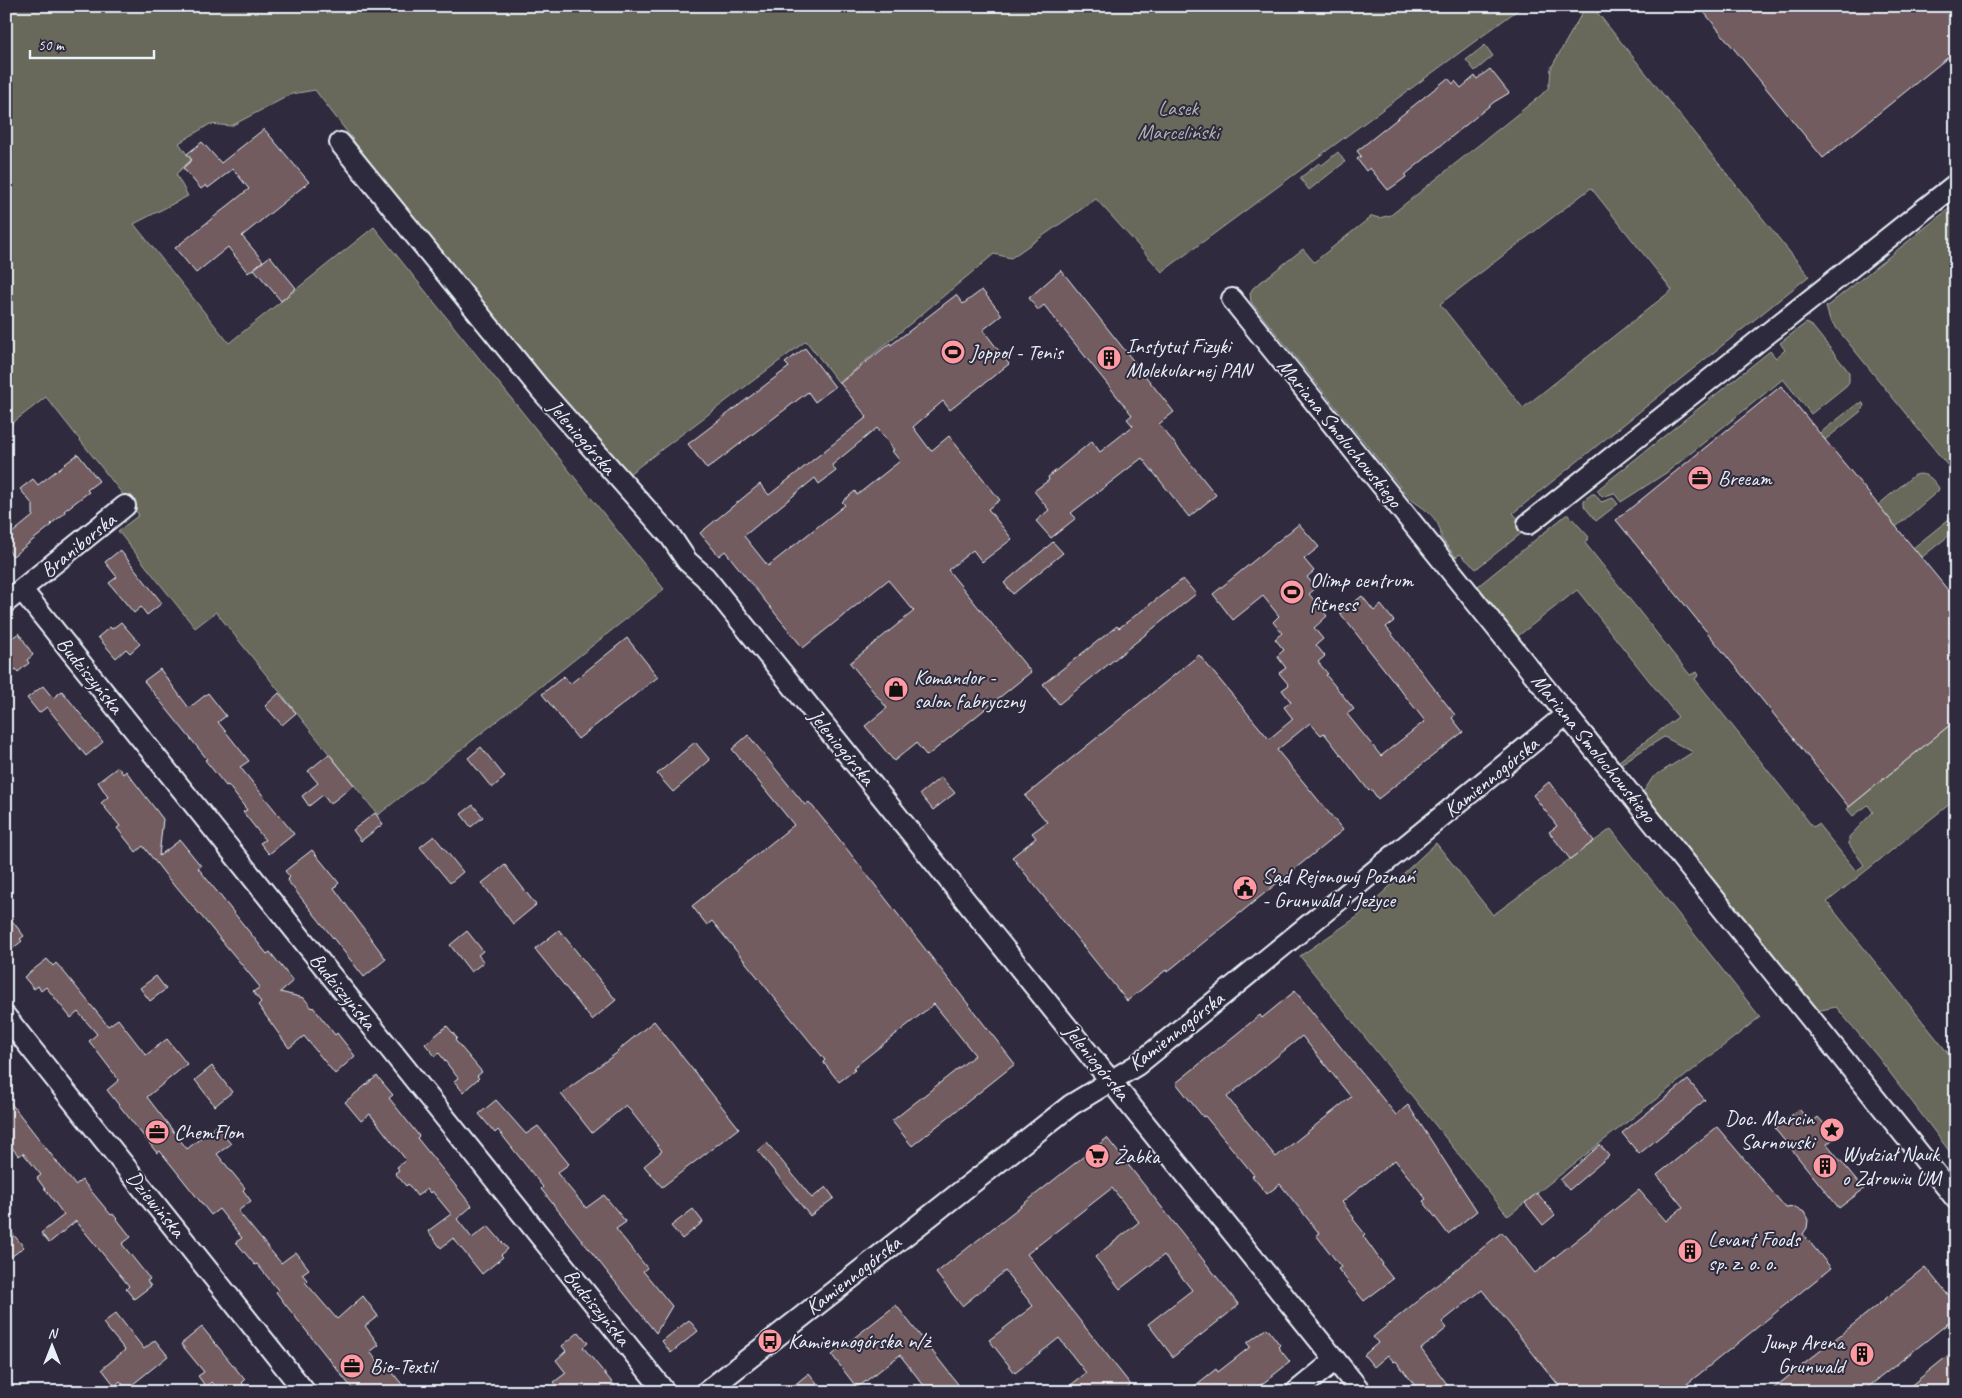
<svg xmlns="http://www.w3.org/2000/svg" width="1962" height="1398" viewBox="0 0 1962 1398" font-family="Caveat,sans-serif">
<rect width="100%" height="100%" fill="#2f2a3d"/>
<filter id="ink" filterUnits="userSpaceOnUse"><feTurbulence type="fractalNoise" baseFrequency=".02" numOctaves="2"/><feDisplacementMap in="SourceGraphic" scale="10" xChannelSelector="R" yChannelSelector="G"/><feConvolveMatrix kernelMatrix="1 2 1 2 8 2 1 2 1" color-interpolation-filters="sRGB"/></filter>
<g filter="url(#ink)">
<g fill="#68695a" stroke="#a8ada9" fill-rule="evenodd">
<path d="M6,6H1523L1162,272L1096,199L1011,258L994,254L839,383L806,341L625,477L383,179L315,90L292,94L231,126L210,124L179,143L191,160L176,174L188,196L134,224L229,343L374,227L664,589L378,815L216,612L195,628L118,531L139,515L46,397L6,428Z"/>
<path d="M1586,6H1592L1809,276L1513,513L1527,529L1476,569L1460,554L1456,557L1441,538C1442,520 1424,508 1410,499L1251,302L1250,293L1253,288L1303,249L1314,262L1372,216L1379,218L1391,215L1540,96L1548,88L1550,81L1551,68ZM1591,188L1672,290L1523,408L1440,304Z"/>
<path d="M1485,45L1493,56L1475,71L1466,60Z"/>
<path d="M1338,152L1345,162L1309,190L1300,178L1319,163L1322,165Z"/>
<path d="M1956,203V476L1830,320L1826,307Z"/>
<path d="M1806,323L1813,327L1849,372V382L1846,386L1811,414L1783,379L1666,473L1621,502L1614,493L1602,497L1597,490L1770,351L1776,358L1785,350L1780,343Z"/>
<path d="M1863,403L1864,406L1860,412L1825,440L1820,433L1857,404Z"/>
<path d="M1920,474C1930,475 1933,480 1939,488L1938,491L1896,527L1878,505L1914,475Z"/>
<path d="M1592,494H1595L1601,502L1613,498L1618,504L1596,521L1584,506V500Z"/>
<path d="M1566,515H1569L1589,537L1585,543L1690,675L1697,672L1699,675L1695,679L1813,827L1818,824L1856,871L1864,865L1849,844V837L1873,812L1868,805L1853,816L1847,809L1956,720V799L1827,902L1956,1063V1160L1878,1057L1836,1007L1816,1011L1642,794L1653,777L1693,752L1664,737L1622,763H1617L1533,660L1534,657L1619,761L1678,717L1577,590L1518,636L1524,644L1523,645L1478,586Z"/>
<path d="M1954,515H1956V530L1921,558L1913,548Z"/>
<path d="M1611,829L1760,1017L1508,1216L1300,956L1357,917L1436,843L1493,915Z"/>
</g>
<g fill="#725c60" stroke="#e8f1f8" fill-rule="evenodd">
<path d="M1699,6H1956V51L1823,158Z"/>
<path d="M1490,69L1509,93L1494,102L1405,175L1406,177L1394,186L1388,190L1370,168L1366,171L1357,159L1361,156L1357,151L1448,78L1453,84L1455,81L1461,88L1475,76L1477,79Z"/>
<path d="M264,129L309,182L242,236L263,261L248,273L228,247L196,273L175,248L249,189L233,169L208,188L206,185L201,189L183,168L192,160L187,154L202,142L221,163Z"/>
<path d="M270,256L296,288L281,301L254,269Z"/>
<path d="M1061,270L1174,412L1159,424L1216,495L1189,517L1142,458L1071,513L1076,518L1051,538L1036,521L1049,510L1034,491L1049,480L1048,477L1092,441L1100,452L1133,426L1127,419L1132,415L1044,305L1038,310L1029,298Z"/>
<path d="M982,290L1002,315L983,330L1009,364L950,410L943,401L913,427L931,451L949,436L1000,500L988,509L1012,539L982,562L973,550L948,570L1031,672L927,756L916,743L894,761L865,726L887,708L850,663L914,611L888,580L803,648L725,551L719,556L700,533L760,484L769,495L867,417L840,383L890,343L891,345L956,295L963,304ZM877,428L894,450L892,451L900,461L857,495L855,491L842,502L845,505L768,566L744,536L815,478L819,484L836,471L832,465Z"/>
<path d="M805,348L835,387L815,402L808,392L707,469L688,444L789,367L785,363Z"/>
<path d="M1781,386L1956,600V720L1849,807L1616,520Z"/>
<path d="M78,454L99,481L87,490L89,492L64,511L65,513L51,524L52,525L13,556L6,548V538L33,516V505L20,489L33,479L38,485Z"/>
<path d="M1299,524L1319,547L1304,559L1314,571L1307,577L1316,588L1309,594L1327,616L1314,628L1323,639L1316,645L1325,656L1318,662L1328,674L1326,675L1354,709L1347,714L1381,756L1425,721L1340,613L1362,596L1374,611L1381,605L1394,621L1386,627L1455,715L1452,718L1463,732L1378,799L1371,789L1369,791L1324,733L1321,735L1310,723L1277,750L1343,830L1167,972L1166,970L1127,1001L1012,857L1036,838L1032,833L1047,822L1025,796L1199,655L1269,739L1293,719L1284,707L1291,702L1282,690L1289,685L1279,673L1286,668L1277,656L1284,650L1275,639L1282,633L1273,622L1279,616L1263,596L1233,620L1213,594Z"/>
<path d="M1053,542L1063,553L1013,594L1004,583Z"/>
<path d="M120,550L162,603L147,615L141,607L134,613L109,583L117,577L105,562Z"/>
<path d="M1183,579L1196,594L1059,704L1043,684L1117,626L1119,628Z"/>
<path d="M121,622L140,644L130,653L126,649L116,658L98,637L110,627L112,629Z"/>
<path d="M19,633L33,655L27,660L29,663L18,672L16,669L6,677V642Z"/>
<path d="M627,638L658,677L578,739L542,694L564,676L570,684Z"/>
<path d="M160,669L189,708L208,693L226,716L218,722L249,761L240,767L294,834L269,854L260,843L265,840L243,812L247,810L228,785L226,786L205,760L207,759L144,681Z"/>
<path d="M43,686L53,698L62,691L103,742L86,756L47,707L39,713L27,698Z"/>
<path d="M279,693L296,713L282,725L265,706Z"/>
<path d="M748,735L805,805L809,802L832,830L1015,1064L912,1146L892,1121L975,1055L934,1004L853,1068L855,1070L839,1082L823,1062L825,1060L712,921L707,925L692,906L794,825L732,749Z"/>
<path d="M695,742L710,760L673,792L657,774Z"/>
<path d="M481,747L505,777L492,788L468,758Z"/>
<path d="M329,754L354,785L330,804L323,795L309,806L302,796L318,783L308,771Z"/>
<path d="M118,767L123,774L126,771L163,819L159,856L180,840L201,866L198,868L218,893L267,954L270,952L293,981L280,992L304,998L312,1008L313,1007L335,1035L337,1033L355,1056L335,1074L304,1036L289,1048L258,1005L261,1002L253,992L260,987L238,960L176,886L175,887L143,846L136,852L117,828L120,826L101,803L108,797L98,782Z"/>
<path d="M941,777L955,793L933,810L920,794Z"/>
<path d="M1549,782L1594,841L1570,859L1549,832L1557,826L1533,795Z"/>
<path d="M473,805L483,817L471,827L461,814Z"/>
<path d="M375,813L383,824L361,841L353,830Z"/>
<path d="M434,836L463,872L450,883L420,847Z"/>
<path d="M312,850L339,883L334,888L386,959L364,977L287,880L290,877L285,871Z"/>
<path d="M505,865L536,905L513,924L482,883Z"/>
<path d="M6,913L24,936L20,939L22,941L6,954Z"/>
<path d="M559,930L616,1000L592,1020L535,949Z"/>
<path d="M467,931L483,951L478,955L484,962L471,972L450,945Z"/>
<path d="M47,959L53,966L56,963L64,972L108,1026L118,1019L146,1055L167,1039L187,1064L147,1097L187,1149L216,1126L231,1144L217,1154L245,1188L243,1190L251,1201L238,1211L281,1263L296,1252L309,1269L302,1274L307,1280L305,1282L337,1319L363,1296L378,1316L365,1326L379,1345L370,1352L386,1371L389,1368L408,1392H355L285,1304L276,1292L278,1290L257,1264L255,1265L236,1242L242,1238L219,1209L211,1215L160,1151L157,1153L107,1090L119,1080L89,1041L97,1034L78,1012L71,1018L46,987L41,991L38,986L34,989L24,977Z"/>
<path d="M156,976L166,989L150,1001L140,988Z"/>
<path d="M1295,991L1396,1115L1408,1105L1477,1211L1448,1234L1423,1201L1426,1199L1395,1160L1342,1202L1354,1218L1353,1219L1365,1234L1363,1236L1383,1264L1382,1265L1393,1279L1364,1301L1338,1269L1341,1267L1316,1235L1319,1233L1280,1184L1267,1194L1252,1176L1254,1175L1205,1116L1203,1117L1176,1083L1260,1015L1262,1018ZM1302,1036L1351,1097L1276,1157L1227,1097Z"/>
<path d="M654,1021L739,1128L662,1187L644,1166L662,1151L626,1105L592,1133L561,1094L618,1052L617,1051Z"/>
<path d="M447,1026L457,1038L455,1040L482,1072L477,1076L479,1078L463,1092L454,1081L458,1078L439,1053L435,1056L425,1044Z"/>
<path d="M212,1066L232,1092L215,1106L195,1080Z"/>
<path d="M377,1076L393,1095L389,1098L419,1136L417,1138L472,1206L457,1219L472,1238L488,1226L508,1249L501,1255L503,1257L482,1274L453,1238L441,1248L428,1231L451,1214L432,1191L430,1193L427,1189L417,1196L408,1184L406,1186L395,1173L399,1170L397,1167L406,1160L370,1114L361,1121L345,1102Z"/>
<path d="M1688,1080L1705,1100L1639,1154L1622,1133Z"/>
<path d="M6,1097L75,1185L82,1180L111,1215L113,1214L131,1237L122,1244L150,1279L147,1281L151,1286L134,1299L126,1289L129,1286L76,1221L49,1243L41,1233L64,1215L37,1178L41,1175L23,1153L19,1156L6,1141Z"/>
<path d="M496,1100L526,1134L538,1126L569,1164L557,1173L586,1208L604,1195L626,1222L616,1229L647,1268L643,1271L672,1306L656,1333L541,1189L543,1187L498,1130L495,1133L479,1114Z"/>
<path d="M1799,1109L1811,1123L1818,1117L1836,1137L1827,1144L1864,1189L1839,1208L1775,1129Z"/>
<path d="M1717,1127L1786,1208L1795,1207L1804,1212L1808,1220L1807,1228L1803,1234L1831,1268L1677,1392H1564L1482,1290L1442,1322L1447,1328L1421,1349L1453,1392H1420L1396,1361L1394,1362L1388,1355L1374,1367L1364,1355L1378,1343L1373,1337L1502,1232L1535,1273L1639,1190L1666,1221L1683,1207L1657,1175Z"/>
<path d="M1107,1138L1239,1305L1173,1357L1148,1324L1192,1290L1164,1255L1120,1289L1095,1257L1139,1222L1112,1188L1027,1254L1131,1385L1123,1392H1062L1086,1373L1059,1338L1015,1373L989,1340L1033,1306L1005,1271L962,1306L936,1273Z"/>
<path d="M767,1143L812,1198L826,1187L834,1198L810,1216L758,1151Z"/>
<path d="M1600,1145L1609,1156L1569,1190L1560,1180Z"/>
<path d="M1537,1193L1555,1215L1543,1225L1525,1203Z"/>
<path d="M693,1209L703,1222L682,1239L671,1226Z"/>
<path d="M6,1226L24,1247L6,1261Z"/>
<path d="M1925,1267L1956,1305V1317L1862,1392H1769Z"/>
<path d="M896,1305L947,1370L964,1392H929L900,1355L857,1388L832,1355Z"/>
<path d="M116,1313L144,1349L155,1340L168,1356L127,1389L120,1381L115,1386L102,1369L125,1350L103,1323Z"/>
<path d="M689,1320L698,1331L671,1353L662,1341Z"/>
<path d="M202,1327L245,1380L242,1383L244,1385L236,1392H220L212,1382L206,1387L198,1376L204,1372L181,1344Z"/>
<path d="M1267,1328L1280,1345L1278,1347L1290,1362L1252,1392H1187L1216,1369L1218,1372L1250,1347L1247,1343Z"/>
<path d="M579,1332L588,1343L583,1347L620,1392H562L554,1382L566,1373L556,1360L566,1351L562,1346Z"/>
<path d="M1956,1349V1392H1903Z"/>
<path d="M809,1373L824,1392H786Z"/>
</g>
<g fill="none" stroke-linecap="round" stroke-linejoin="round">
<defs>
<g id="minor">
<path d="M340,143L540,389L671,537L687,561L705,577L1361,1392"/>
<path d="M1232,299L1956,1199"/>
<path d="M1528,524L1956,184"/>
<path d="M22,590L665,1392"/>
<path d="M6,602L125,506"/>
<path d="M6,1017L305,1392"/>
<path d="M706,1392L1071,1105L1137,1065L1567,714"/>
<path d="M1296,1392L1335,1360"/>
</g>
</defs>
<use href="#minor" stroke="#e8f1f8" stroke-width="24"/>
<use href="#minor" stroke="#2f2a3d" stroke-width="20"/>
</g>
</g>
<defs>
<symbol id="stadium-disc" viewBox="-11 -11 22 22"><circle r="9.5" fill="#ff9aa2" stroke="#2f2a3d"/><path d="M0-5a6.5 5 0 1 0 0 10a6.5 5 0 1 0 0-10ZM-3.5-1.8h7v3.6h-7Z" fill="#111"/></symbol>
<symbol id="building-disc" viewBox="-11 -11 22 22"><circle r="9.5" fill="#ff9aa2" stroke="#2f2a3d"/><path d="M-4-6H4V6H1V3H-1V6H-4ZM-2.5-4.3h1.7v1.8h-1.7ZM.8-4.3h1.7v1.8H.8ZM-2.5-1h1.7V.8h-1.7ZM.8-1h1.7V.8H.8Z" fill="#111"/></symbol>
<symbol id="office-disc" viewBox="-11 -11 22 22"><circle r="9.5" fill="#ff9aa2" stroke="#2f2a3d"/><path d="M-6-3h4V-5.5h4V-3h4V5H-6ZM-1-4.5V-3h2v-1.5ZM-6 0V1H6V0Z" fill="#111"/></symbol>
<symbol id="shop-disc" viewBox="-11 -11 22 22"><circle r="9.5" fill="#ff9aa2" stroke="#2f2a3d"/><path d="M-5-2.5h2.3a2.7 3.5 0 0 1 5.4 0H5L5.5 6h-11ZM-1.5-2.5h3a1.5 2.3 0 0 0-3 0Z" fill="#111"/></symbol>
<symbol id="civic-disc" viewBox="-11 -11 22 22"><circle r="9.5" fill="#ff9aa2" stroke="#2f2a3d"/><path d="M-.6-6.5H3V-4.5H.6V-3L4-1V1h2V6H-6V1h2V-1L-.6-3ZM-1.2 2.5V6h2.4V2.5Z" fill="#111"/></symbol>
<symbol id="sight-disc" viewBox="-11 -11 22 22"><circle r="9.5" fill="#ff9aa2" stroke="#2f2a3d"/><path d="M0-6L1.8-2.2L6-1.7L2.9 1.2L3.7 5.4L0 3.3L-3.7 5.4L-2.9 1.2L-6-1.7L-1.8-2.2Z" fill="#111"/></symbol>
<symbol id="supermarket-disc" viewBox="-11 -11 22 22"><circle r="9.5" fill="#ff9aa2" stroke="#2f2a3d"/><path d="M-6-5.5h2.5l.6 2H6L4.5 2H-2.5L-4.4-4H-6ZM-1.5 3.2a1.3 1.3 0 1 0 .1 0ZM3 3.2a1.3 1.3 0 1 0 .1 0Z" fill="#111"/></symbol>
<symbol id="bus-disc" viewBox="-11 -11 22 22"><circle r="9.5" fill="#ff9aa2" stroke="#2f2a3d"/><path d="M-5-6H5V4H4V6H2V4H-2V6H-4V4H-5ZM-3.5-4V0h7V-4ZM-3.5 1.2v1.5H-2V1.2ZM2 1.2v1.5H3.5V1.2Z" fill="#111"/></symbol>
</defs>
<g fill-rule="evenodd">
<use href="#stadium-disc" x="939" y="338" width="28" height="28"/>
<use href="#building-disc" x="1095" y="344" width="28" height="28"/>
<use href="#office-disc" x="1686" y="464" width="28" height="28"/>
<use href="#stadium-disc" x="1278" y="578" width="28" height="28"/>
<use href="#shop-disc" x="882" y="675" width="28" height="28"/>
<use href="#civic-disc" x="1231" y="874" width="28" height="28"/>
<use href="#sight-disc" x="1818" y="1116" width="28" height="28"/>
<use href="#office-disc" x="143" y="1118" width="28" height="28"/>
<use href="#supermarket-disc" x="1083" y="1142" width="28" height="28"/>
<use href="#building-disc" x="1811" y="1152" width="28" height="28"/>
<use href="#building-disc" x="1676" y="1237" width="28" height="28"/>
<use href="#bus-disc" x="756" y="1327" width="28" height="28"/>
<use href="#building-disc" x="1848" y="1340" width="28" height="28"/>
<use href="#office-disc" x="338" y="1352" width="28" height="28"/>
</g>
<g text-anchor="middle" stroke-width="4" stroke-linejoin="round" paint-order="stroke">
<g font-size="21" fill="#aeb4b1" stroke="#2f2a3d">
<text x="1178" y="115">Lasek<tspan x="1178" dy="24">Marceliński</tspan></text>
</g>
<g font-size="21" fill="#e8f1f8" stroke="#2f2a3d" text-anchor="start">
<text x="1126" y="353">Instytut Fizyki<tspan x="1126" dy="24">Molekularnej PAN</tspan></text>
<text x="970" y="359">Joppol - Tenis</text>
<text x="1718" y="485">Breeam</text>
<text x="1310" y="587">Olimp centrum<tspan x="1310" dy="24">fitness</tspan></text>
<text x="914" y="684">Komandor -<tspan x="914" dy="24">salon fabryczny</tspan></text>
<text x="1262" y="883">Sąd Rejonowy Poznań<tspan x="1262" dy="24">- Grunwald i Jeżyce</tspan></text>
<text x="1814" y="1125" text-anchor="end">Doc. Marcin<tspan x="1814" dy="24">Sarnowski</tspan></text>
<text x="174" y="1139">ChemFlon</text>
<text x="1842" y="1161">Wydział Nauk<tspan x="1842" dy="24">o Zdrowiu UM</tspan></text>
<text x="1114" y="1163">Żabka</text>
<text x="1708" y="1246">Levant Foods<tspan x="1708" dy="24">sp. z. o. o.</tspan></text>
<text x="788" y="1348">Kamiennogórska n/ż</text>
<text x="1844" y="1349" text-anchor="end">Jump Arena<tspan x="1844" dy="24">Grunwald</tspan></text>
<text x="370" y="1373">Bio-Textil</text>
</g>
<g font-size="21" fill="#e8f1f8" stroke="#2f2a3d">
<text transform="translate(1340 433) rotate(51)" y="7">Mariana Smoluchowskiego</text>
<text transform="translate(582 437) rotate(49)" y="7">Jeleniogórska</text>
<text transform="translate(78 545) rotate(-39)" y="7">Braniborska</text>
<text transform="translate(90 675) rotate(51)" y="7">Budziszyńska</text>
<text transform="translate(842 747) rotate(51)" y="7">Jeleniogórska</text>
<text transform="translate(1594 748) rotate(51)" y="7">Mariana Smoluchowskiego</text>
<text transform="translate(1491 777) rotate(-39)" y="7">Kamiennogórska</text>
<text transform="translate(343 991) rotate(51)" y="7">Budziszyńska</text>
<text transform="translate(1176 1031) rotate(-38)" y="7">Kamiennogórska</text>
<text transform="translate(1097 1062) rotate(51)" y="7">Jeleniogórska</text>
<text transform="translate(156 1204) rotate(51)" y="7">Dziewińska</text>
<text transform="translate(853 1275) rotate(-38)" y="7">Kamiennogórska</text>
<text transform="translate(597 1307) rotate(51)" y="7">Budziszyńska</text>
</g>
</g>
<rect width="1962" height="1398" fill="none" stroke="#2f2a3d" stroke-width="25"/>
<rect x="12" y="12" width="1937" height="1373" fill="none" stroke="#e8f1f8" stroke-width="2" filter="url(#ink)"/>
<g transform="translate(52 1346)" stroke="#2f2a3d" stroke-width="4" paint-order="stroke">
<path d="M0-4L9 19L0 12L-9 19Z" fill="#e8f1f8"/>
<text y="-8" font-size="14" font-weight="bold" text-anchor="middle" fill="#e8f1f8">N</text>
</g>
<path d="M30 50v8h124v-8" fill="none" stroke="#e8f1f8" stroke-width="2.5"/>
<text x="38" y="50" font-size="15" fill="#e8f1f8" stroke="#2f2a3d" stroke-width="4" paint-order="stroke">50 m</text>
</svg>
